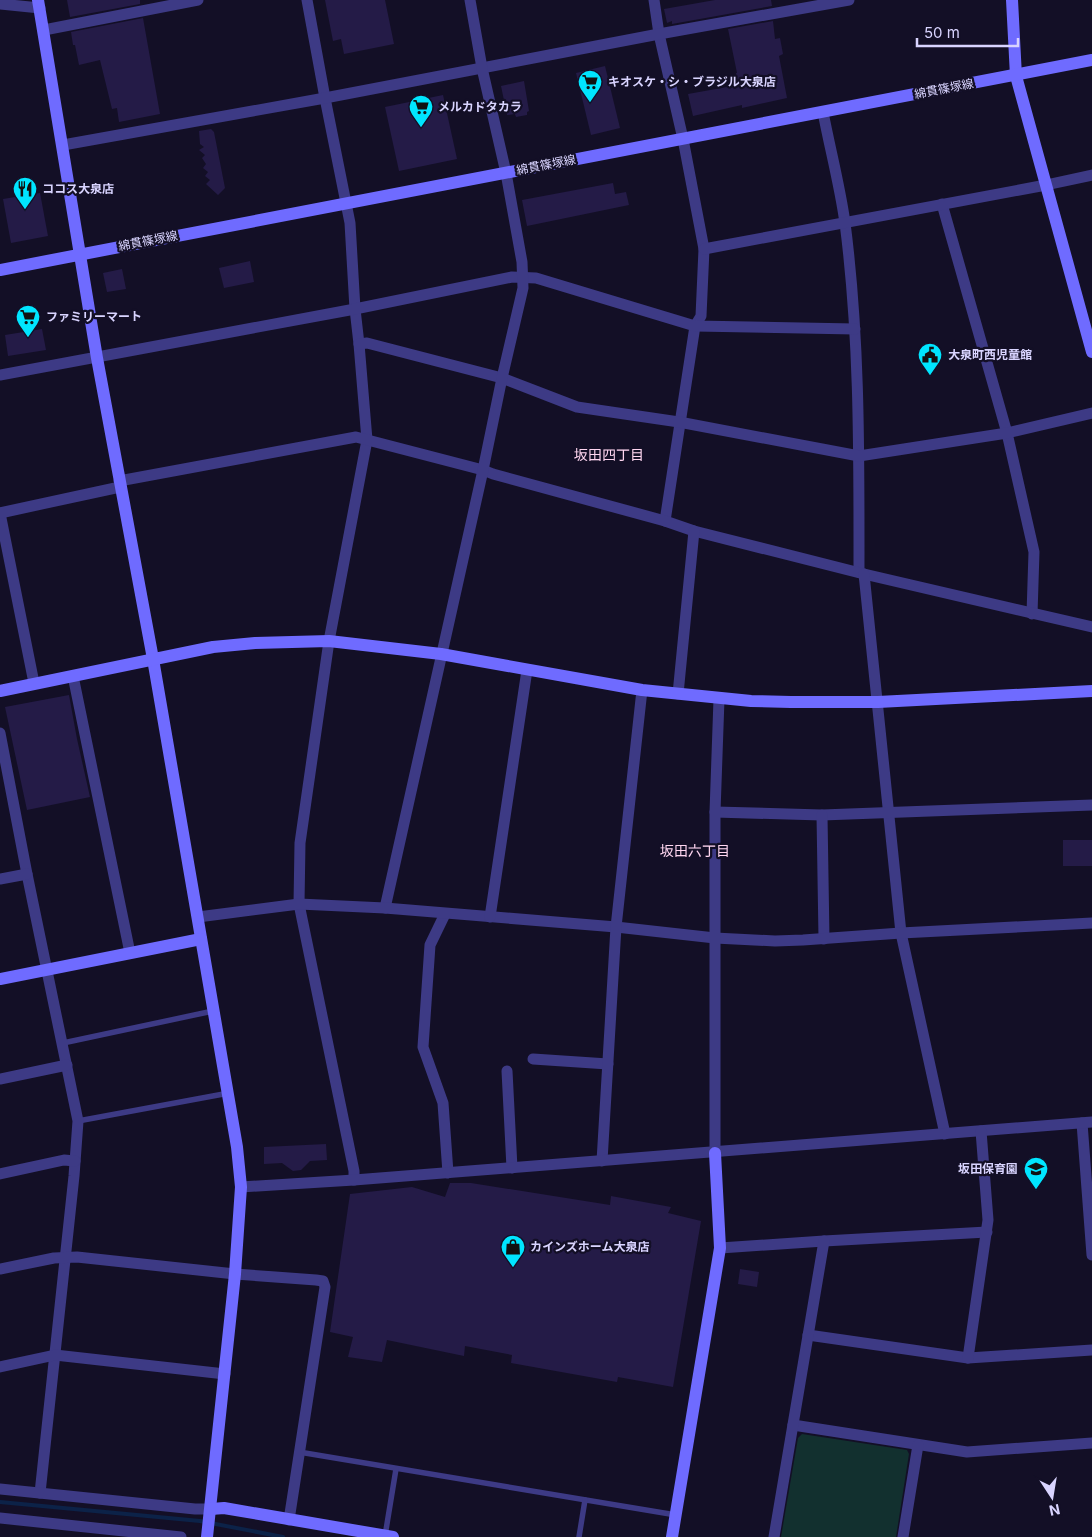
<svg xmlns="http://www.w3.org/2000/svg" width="1092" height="1537" viewBox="0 0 1092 1537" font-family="Inter,'Noto Sans JP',sans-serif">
<rect width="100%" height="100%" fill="#130f26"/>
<path fill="#12302f" d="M802,1434L907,1450L909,1454L896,1537H781L798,1438Z"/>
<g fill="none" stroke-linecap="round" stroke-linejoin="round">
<path stroke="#0c2248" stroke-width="4" d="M0,1502L200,1521L283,1537"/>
</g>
<g fill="#241b47">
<path d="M67,0H140V4L70,17Z"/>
<path d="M325,0H385L394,44L344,54L341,39L333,41Z"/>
<path d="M715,0H771L772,6L672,24V21L667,23L664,9Z"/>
<path d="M143,18L160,114L119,122L117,108L112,109L100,60L79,65L75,45H73L71,32Z"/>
<path d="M773,21L775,39L780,38L783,54L779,56L787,98L742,108V105L693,116L688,94L738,85L736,73H737L728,29Z"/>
<path d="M605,66L620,128L591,135L576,73Z"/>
<path d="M524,81L529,111L527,112V115L516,117L515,114L507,115L501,86Z"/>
<path d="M443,95L457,159L399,171L385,107Z"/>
<path d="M211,129L214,132L225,188L218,195L206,184L210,180L205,176L208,172L203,168L206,164L202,158L205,155L199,150L204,147L200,144L199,131Z"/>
<path d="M613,183L615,194L626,192L629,205L527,226L522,200Z"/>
<path d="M40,193L48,236L11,243L3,199Z"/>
<path d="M250,261L254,282L224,288L219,268Z"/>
<path d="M122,269L126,289L107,292L103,273Z"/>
<path d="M42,329L46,350L8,356L5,335Z"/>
<path d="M69,695L77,739L90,797L27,810L5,707Z"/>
<rect x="1063" y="840" width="29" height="26"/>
<path d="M326,1144L327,1160L310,1161L301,1170L293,1171L282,1163L264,1164V1147Z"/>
<path d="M450,1183H471L610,1205L611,1196L671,1207L668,1213L701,1221L673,1387L618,1377L617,1382L511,1363L512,1355L465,1346L464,1356L387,1340L382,1362L348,1357L353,1337L330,1332L350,1194L412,1187L445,1197Z"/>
<path d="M740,1269L759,1272L757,1287L738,1284Z"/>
</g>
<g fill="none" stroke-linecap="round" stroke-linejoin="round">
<g stroke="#3d3a85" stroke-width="5.5">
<path d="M63,1043L213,1011"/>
<path d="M78,1121L229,1093"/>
<path d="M299,1452L676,1515"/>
<path d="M385,1536L396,1469"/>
<path d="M579,1537L585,1500"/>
</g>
<g stroke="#3d3a85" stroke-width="11">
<path d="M307,0L325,98L350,223L355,309L359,344L367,440L329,641L300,843L299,904L354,1171V1180"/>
<path d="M654,0L659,34L683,139L704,249L701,316L695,326L665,521"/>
<path d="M0,4L40,8"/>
<path d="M44,30L198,0"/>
<path d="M823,112C830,149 840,186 845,223C860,339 859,456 859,572"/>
<path d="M63,145L325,98L659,34L849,0"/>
<path d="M942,204L1007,433L1034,552L1032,614"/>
<path d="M704,249L1046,185L1092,175"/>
<path d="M359,344L367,343L502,378L577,407L679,422L859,456L1007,433L1092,413"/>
<path d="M0,375L355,309L512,277L536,278L695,326L855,329"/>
<path d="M119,481L356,437L483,470L493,474L665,521L694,531L864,574L1092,627"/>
<path d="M0,513L34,683"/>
<path d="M0,513L120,487"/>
<path d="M864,574L901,933L945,1134"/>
<path d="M73,676L130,953"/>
<path d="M678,694L694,531"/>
<path d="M0,733L27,874L78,1121L74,1176L40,1493"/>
<path d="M715,812L822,815L1092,805"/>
<path d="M822,815L824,939"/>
<path d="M0,879L27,874"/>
<path d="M385,908L483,470L502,378L523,288L522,262L506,173L482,68L470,0"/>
<path d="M445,914L430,945L423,1047L443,1103L448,1173"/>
<path d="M198,917L299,904L385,908L616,927L715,938L775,941L803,940L901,933L1092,923"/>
<path d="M490,917L527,670"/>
<path d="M533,1059L608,1064"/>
<path d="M507,1071L512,1168"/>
<path d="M0,1079L67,1065"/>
<path d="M1082,1123L1092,1255"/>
<path d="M715,1153V812L719,699"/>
<path d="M602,1161L616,927L642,690"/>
<path d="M0,1174L64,1160L75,1161"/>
<path d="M241,1187L354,1180L1092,1122"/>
<path d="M720,1248L824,1241L987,1232"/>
<path d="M0,1269L54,1258L77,1257L235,1274L316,1280L323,1281L325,1287L289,1520"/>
<path d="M808,1335L968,1358L1092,1350"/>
<path d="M968,1358L988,1220L981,1131"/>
<path d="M0,1367L55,1355L225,1374"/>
<path d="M793,1425L967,1452L1092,1443"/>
<path d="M0,1489L195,1509H211"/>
<path d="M0,1518L181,1537"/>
<path d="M774,1537L824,1241"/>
<path d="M903,1537L918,1445"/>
</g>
<g stroke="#6f6bff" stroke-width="12">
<path d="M38,0L97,358L153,659L237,1147L241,1187L235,1274L207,1537"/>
<path d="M1012,0L1016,76L1092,352"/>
<path d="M0,270L1092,60"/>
<path d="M0,691L213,647L255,643L329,641L441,654L642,690L751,701L791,702H878L1092,691"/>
<path d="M0,979L201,939"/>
<path d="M211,1509L224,1508L393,1537"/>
<path d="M672,1537L720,1248L715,1153"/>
</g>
</g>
<defs>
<symbol id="supermarket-pin" viewBox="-11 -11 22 30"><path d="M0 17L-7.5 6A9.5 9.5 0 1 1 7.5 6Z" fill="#00e5ff" stroke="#130f26"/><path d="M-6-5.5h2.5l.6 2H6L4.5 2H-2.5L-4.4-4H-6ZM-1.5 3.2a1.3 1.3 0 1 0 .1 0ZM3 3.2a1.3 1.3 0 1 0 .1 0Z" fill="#111"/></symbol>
<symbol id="restaurant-pin" viewBox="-11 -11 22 30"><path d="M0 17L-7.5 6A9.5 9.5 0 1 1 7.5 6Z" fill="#00e5ff" stroke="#130f26"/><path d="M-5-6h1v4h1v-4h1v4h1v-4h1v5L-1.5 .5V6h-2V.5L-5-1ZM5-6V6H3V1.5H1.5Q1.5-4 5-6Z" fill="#111"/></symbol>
<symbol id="civic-pin" viewBox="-11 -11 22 30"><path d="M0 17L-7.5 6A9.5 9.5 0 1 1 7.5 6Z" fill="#00e5ff" stroke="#130f26"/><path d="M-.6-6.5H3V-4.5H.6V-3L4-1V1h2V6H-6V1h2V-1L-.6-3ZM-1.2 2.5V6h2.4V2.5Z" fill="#111"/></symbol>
<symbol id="school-pin" viewBox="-11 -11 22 30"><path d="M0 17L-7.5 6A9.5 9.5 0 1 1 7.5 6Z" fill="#00e5ff" stroke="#130f26"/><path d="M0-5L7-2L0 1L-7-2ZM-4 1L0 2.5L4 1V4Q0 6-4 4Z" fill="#111"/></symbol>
<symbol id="shop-pin" viewBox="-11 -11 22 30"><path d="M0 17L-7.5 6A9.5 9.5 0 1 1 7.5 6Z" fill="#00e5ff" stroke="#130f26"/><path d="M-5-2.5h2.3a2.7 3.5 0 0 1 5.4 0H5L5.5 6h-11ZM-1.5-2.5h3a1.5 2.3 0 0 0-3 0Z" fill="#111"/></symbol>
</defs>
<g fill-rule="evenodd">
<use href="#supermarket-pin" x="576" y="68" width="28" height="38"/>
<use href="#supermarket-pin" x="407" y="93" width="28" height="38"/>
<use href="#restaurant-pin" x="11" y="175" width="28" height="38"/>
<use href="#supermarket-pin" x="14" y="303" width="28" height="38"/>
<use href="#civic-pin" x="916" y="341" width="28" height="38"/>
<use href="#school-pin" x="1022" y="1155" width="28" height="38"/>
<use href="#shop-pin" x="499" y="1233" width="28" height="38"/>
</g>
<g text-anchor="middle" stroke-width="4.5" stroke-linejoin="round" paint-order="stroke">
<g font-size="12" font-weight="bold" fill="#d9d4ff" stroke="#130f26" text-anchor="start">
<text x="608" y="86">キオスケ・シ・ブラジル大泉店</text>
<text x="438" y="111">メルカドタカラ</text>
<text x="42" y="193">ココス大泉店</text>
<text x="46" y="321">ファミリーマート</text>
<text x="948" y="359">大泉町西児童館</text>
<text x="1018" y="1173" text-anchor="end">坂田保育園</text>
<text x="530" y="1251">カインズホーム大泉店</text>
</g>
<g font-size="12" fill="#d9d4ff" stroke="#130f26">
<text transform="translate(944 89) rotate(-11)" y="4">綿貫篠塚線</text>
<text transform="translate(546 165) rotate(-11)" y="4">綿貫篠塚線</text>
<text transform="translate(148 241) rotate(-11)" y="4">綿貫篠塚線</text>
</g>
<g font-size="14" fill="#ffd6f0" stroke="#130f26">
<text x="609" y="460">坂田四丁目</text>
<text x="695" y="856">坂田六丁目</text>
</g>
</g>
<g transform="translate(1052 1497) rotate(168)" stroke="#130f26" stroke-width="4" paint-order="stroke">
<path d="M0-4L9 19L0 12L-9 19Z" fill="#d9d4ff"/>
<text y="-8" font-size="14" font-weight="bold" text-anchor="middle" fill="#d9d4ff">N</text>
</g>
<path d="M917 38v8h101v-8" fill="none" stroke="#d9d4ff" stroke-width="2.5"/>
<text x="924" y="38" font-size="15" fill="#d9d4ff" stroke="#130f26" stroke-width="4" paint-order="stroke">50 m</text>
</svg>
